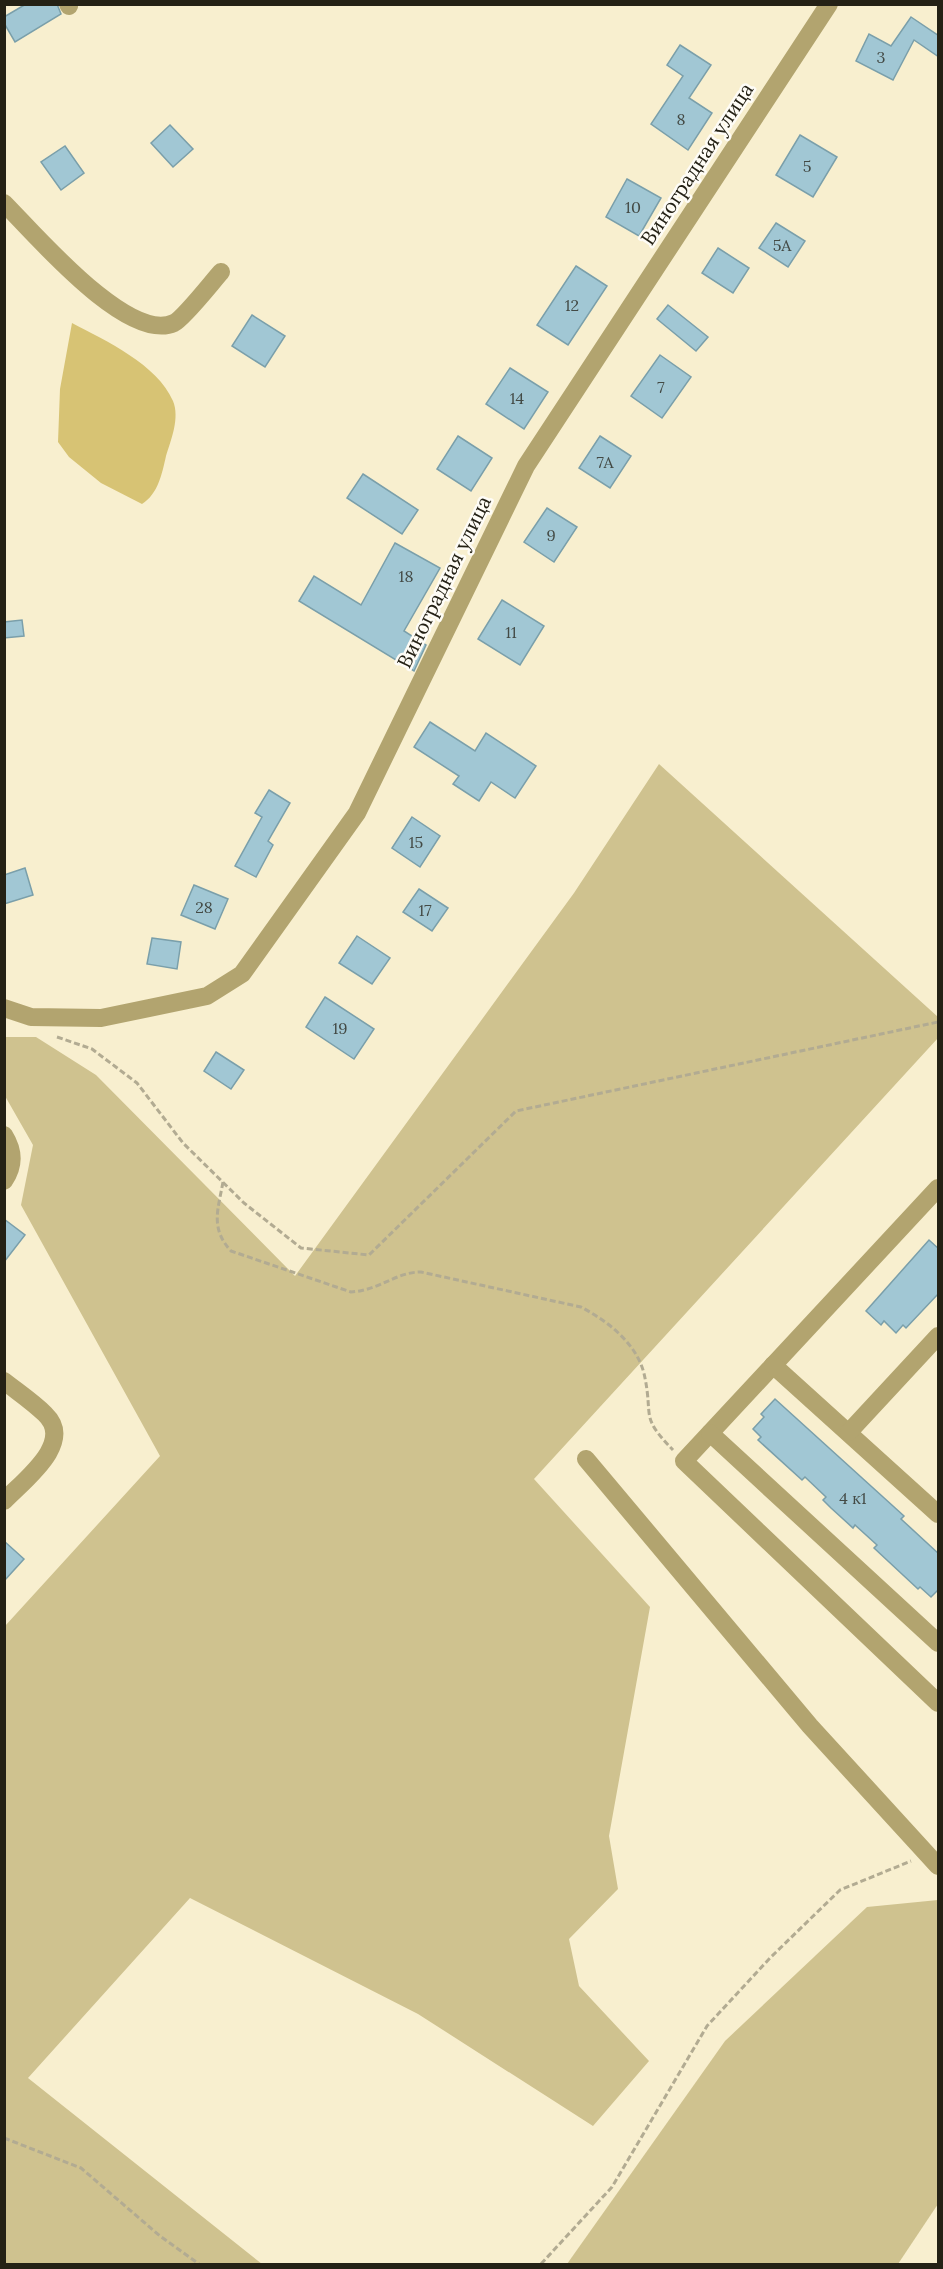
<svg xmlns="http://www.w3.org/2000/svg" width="943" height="2269" viewBox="0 0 943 2269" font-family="Lora,serif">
<rect width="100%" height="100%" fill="#f8efcf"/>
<g fill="#cfc28f">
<path d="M659,764L938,1017V1038L534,1479L650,1607L609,1836L618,1889L569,1939L579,1986L649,2061L593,2126L418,2014L190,1898L28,2078L262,2264H5V1626L160,1456L21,1205L33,1145L5,1096V1037H36L96,1075L295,1276L574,893Z"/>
<path d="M938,1900V2204L898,2264H567L725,2041L867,1907Z"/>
</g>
<path fill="#d7c374" d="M72,323C106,341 157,364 173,401C180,418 171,440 166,456C162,474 158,494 142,504L101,483L69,457L58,442L60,389Z"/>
<g fill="#a1c7d4" stroke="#7a9faa" stroke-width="1.5">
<path d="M26,4H57L61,14L15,42L4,23V17Z"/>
<path d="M911,17L939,36V57L914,40L893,80L856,61L869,34L891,46Z"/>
<path d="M680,45L711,65L689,98L712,113L688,150L651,124L683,76L667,65Z"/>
<path d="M170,125L193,149L173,167L151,143Z"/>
<path d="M800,135L837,157L813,197L776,175Z"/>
<path d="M65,146L84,173L61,190L41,162Z"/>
<path d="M627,179L661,198L639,236L606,217Z"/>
<path d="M776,223L805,241L788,267L759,248Z"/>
<path d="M718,248L749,268L733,293L702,273Z"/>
<path d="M576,266L607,286L568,345L537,325Z"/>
<path d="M668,305L708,337L696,351L657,319Z"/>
<path d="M252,315L285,336L265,367L232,346Z"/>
<path d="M660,355L691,377L662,418L631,396Z"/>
<path d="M510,368L548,392L524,429L486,404Z"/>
<path d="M458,436L492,458L471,491L437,469Z"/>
<path d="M600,436L631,456L610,488L579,468Z"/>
<path d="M363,474L418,510L402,534L347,498Z"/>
<path d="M547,508L577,527L554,562L524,542Z"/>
<path d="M395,543L440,568L404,631L426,645L414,671L299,601L314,576L361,605Z"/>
<path d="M502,600L544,626L520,665L478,639Z"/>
<path d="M22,620L24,636L4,638V622Z"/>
<path d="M430,722L475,751L486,733L536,766L515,798L491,782L479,801L453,784L459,776L414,747Z"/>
<path d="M269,790L290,803L268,841L273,845L256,877L235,866L262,817L255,813Z"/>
<path d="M412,817L440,836L420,867L392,848Z"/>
<path d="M25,868L33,895L4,904V875Z"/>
<path d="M194,885L228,899L215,929L181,915Z"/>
<path d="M419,889L448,908L432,931L403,912Z"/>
<path d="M357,936L390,958L372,984L339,963Z"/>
<path d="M152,938L181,942L177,969L147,964Z"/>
<path d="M325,997L374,1029L354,1059L306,1027Z"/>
<path d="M216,1052L244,1070L231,1089L204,1071Z"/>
<path d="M4,1219L25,1235L4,1262Z"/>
<path d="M929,1240L939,1249V1293L906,1328L903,1325L896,1333L884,1321L881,1325L866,1311Z"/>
<path d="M775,1399L904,1516L901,1519L939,1554V1589L931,1597L920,1587L918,1589L874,1548L877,1545L855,1525L853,1528L831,1508L823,1500L826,1497L805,1477L802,1480L758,1440L761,1437L753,1429L764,1417L761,1414Z"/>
<path d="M4,1541L24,1559L4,1581Z"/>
</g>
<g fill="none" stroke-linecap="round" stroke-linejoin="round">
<g stroke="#b2ab92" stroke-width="3" stroke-dasharray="6 3" stroke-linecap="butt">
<path d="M57,1037L92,1049L137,1083L183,1143L244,1203L301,1248L369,1255L516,1111L938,1022"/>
<path d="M223,1182C218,1210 210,1228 231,1251L351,1292C380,1290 396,1272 421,1272L581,1307C609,1322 639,1345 645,1378C653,1418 640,1416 673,1450"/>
<path d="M4,2138L81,2168L160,2236L199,2264"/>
<path d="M541,2264L612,2187L707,2026L770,1958L840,1890L911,1861"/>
</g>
<g stroke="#b2a46f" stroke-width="18">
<path d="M68,4L69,6"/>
<path d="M4,203C35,234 128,344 174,323C184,318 212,282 221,272"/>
<path d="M4,1008L31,1017L101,1018L207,996L242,974L357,813L526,466L829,4"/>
<path d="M4,1135C14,1151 15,1165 4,1181"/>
<path d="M938,1188L684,1461L938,1703"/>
<path d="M773,1365L938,1514"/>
<path d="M4,1381C18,1392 33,1402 45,1414C75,1443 24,1480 4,1501"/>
<path d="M849,1432L938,1336"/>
<path d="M710,1433L938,1643"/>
<path d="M586,1459L810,1726L938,1866"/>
</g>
</g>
<g text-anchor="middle" stroke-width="5" stroke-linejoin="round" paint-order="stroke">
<g font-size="16" fill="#434a45">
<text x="881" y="63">3</text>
<text x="681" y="125">8</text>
<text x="807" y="172">5</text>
<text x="633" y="213">10</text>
<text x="782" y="251">5А</text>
<text x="572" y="311">12</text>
<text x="661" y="393">7</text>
<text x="517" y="404">14</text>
<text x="605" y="468">7А</text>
<text x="551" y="541">9</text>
<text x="406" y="582">18</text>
<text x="511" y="638">11</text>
<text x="416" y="848">15</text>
<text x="204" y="913">28</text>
<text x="425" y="916">17</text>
<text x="340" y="1034">19</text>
<text x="853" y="1504">4 к1</text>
</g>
<g font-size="20" fill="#242115" stroke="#fefcf6">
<text transform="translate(697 164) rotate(-57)" y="7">Виноградная улица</text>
<text transform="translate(444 582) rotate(-64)" y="7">Виноградная улица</text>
</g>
</g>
<rect width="943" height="2269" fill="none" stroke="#242115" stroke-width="12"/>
</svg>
